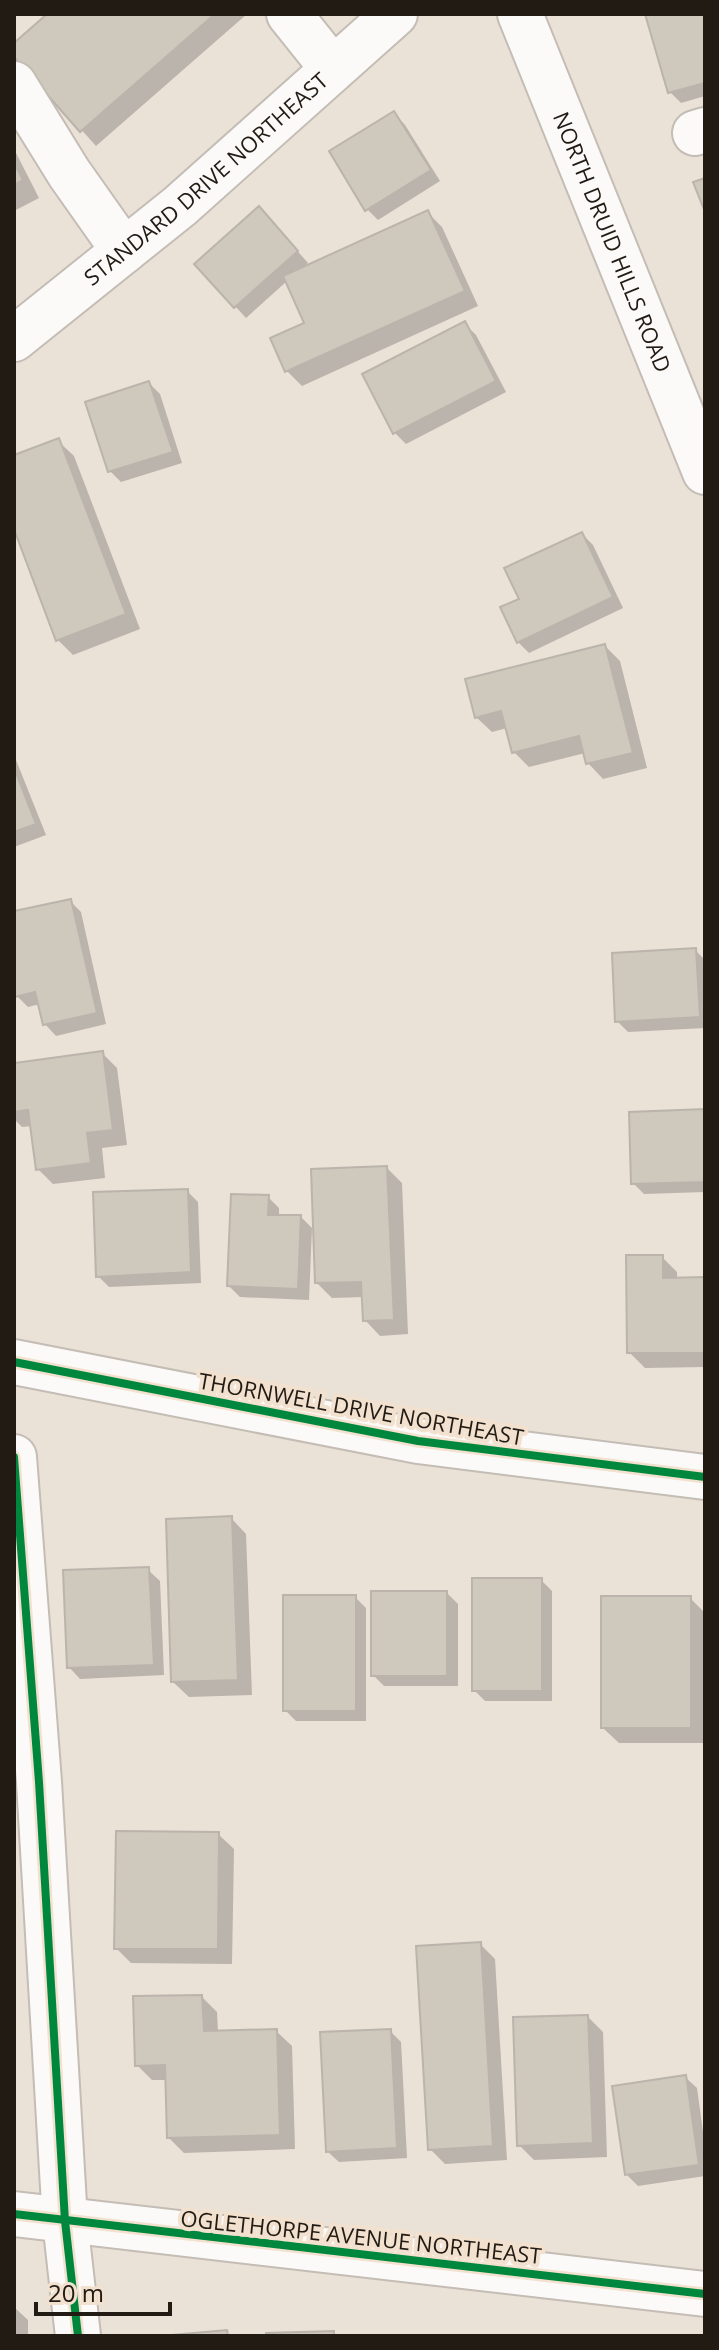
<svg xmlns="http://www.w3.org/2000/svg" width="719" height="2350" viewBox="0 0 719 2350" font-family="'Open Sans',sans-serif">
<rect width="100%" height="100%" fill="#eae1d7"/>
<g fill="#0003">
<path d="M50,14H247L96,146L14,54V45Z"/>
<path d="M647,14H705V96L681,103L670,92Z"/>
<path d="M394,114L405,125L440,181L378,220L367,209Z"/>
<path d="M14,149L39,198L14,211Z"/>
<path d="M427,212L442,227L478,306L302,386L287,371L307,324L287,281L246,318L197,264L270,220L308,263L301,269Z"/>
<path d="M465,324L476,335L506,392L406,444L395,433Z"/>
<path d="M149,383L160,394L182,463L121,482L110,471Z"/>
<path d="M58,441L74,456L140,629L73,655L58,640L14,523V457Z"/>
<path d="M582,534L593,545L623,608L529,653L518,642Z"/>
<path d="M605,646L620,661L647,768L603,779L588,763L585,753L529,767L514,752L507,728L492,732L476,717Z"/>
<path d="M14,755L46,835L14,847Z"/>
<path d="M70,901L81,912L106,1024L56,1036L45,1024L40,1004L28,1007L17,996L14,913Z"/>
<path d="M695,950L705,960V1028L628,1032L617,1021Z"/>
<path d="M102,1053L117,1068L127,1145L102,1148L105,1178L53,1184L38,1169L32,1126L22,1127L14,1119V1065Z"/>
<path d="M705,1111V1192L644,1194L633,1183Z"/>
<path d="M387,1168L402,1183L408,1334L380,1336L365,1320L364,1297L332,1298L317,1283Z"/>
<path d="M187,1191L198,1202L201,1283L109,1287L98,1276Z"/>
<path d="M268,1197L279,1208V1217H301L312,1228L309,1300L240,1297L229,1286Z"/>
<path d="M662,1257L677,1272V1279H705V1367L645,1368L629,1352Z"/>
<path d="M231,1518L246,1534L252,1695L189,1697L173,1682Z"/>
<path d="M148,1570L160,1581L164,1675L80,1679L69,1667Z"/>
<path d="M541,1580L552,1591V1701H485L474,1690Z"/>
<path d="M447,1593L458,1604V1686H384L373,1675Z"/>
<path d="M355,1597L366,1608V1721H296L285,1710Z"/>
<path d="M690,1598L705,1613V1743H619L603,1728Z"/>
<path d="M218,1834L234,1849L232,1964L131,1963L116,1948Z"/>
<path d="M480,1944L495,1959L507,2160L445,2164L430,2149Z"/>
<path d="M202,1997L217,2012L218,2032L276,2031L292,2046L295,2149L184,2153L169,2138L167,2080H152L137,2065Z"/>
<path d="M588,2017L603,2032L607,2157L534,2160L519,2145Z"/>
<path d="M390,2031L401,2042L407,2158L339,2162L327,2151Z"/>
<path d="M685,2077L697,2088L705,2147V2176L638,2186L627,2175Z"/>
<path d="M14,2307L28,2320V2336H14Z"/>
</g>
<g fill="#cec8bd" stroke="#bab4ac" stroke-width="2">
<path d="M47,14H215L80,132L14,57V43Z"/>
<path d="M645,14H705V83L668,93Z"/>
<path d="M394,111L431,170L365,211L329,151Z"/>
<path d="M14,163L23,180L14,185Z"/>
<path d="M705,178V212L693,182Z"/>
<path d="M259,206L298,251L234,308L194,264Z"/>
<path d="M428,210L465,291L285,372L270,338L304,323L283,276Z"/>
<path d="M465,321L496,381L393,434L362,374Z"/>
<path d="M149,381L173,452L108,472L85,402Z"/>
<path d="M59,438L126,614L56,641L14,529V455Z"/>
<path d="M582,532L613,597L517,643L500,607L519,599L504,568Z"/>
<path d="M605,644L633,753L586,764L579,736L512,753L501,711L475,718L465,679Z"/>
<path d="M14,768L36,824L14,832Z"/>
<path d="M71,899L97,1013L43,1025L35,992L15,997L14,911Z"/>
<path d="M696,948L700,1017L615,1022L612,953Z"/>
<path d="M103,1051L113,1130L87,1133L91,1163L36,1170L28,1110L14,1112V1063Z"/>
<path d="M705,1109V1182L631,1184L629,1112Z"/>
<path d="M387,1166L394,1320L363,1321L361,1282L315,1283L311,1169Z"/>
<path d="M188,1189L191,1272L96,1277L93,1192Z"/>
<path d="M231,1194L269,1195L268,1215H301L298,1289L227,1286Z"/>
<path d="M626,1255H663V1278L705,1277V1353H627Z"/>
<path d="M232,1516L238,1680L171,1682L166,1519Z"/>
<path d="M149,1567L154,1665L67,1668L63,1570Z"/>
<rect x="472" y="1578" width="70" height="113"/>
<rect x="371" y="1591" width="76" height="85"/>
<rect x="283" y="1595" width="73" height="116"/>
<rect x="601" y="1596" width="90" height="132"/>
<path d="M116,1831L219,1832L218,1949H114Z"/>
<path d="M481,1942L493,2146L428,2150L416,1946Z"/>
<path d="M202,1995L204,2031L277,2029L280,2135L167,2138L165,2065L135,2066L133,1996Z"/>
<path d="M588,2015L593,2143L517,2146L513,2017Z"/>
<path d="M391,2029L397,2148L326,2152L320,2032Z"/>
<path d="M686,2075L699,2165L625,2175L612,2086Z"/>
<path d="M227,2330L228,2336H160Z"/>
<path d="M334,2331V2336H266V2333Z"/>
</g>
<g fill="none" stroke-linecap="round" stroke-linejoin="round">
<defs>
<g id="minor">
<path d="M289,14L333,69"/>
<path d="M14,84L69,173L124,251"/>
<path d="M695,133L705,130"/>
<path id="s1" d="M14,339L180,206L395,14"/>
<path d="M14,1362L418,1441L705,1477"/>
<path d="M14,1457L39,1782L65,2221L78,2336"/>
<path d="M14,2214L705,2294"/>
</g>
<g id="major">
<path id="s2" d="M520,14L705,472"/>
</g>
</defs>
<use href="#minor" stroke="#c4bdb5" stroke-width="48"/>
<use href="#major" stroke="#c4bdb5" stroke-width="48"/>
<use href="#minor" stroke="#fcfaf9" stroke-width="44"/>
<use href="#major" stroke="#fcfaf9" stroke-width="44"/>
<defs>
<g id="cycleway">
<path d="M14,1362L418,1441L705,1477"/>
<path d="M14,1457L39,1782L65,2221L78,2336"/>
<path d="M14,2214L705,2294"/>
</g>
</defs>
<use href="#cycleway" stroke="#f2e1cf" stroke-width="13"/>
<use href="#cycleway" stroke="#00873e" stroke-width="8"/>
</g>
<g text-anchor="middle" stroke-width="8" stroke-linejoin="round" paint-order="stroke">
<g font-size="22" fill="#211b14" stroke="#f2e1cf">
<text dy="8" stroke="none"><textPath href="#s1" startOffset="250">STANDARD DRIVE NORTHEAST</textPath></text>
<text dy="8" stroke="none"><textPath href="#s2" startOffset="246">NORTH DRUID HILLS ROAD</textPath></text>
<text transform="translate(361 1409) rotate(10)" y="8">THORNWELL DRIVE NORTHEAST</text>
<text transform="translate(361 2237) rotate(6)" y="8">OGLETHORPE AVENUE NORTHEAST</text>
</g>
</g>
<rect width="719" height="2350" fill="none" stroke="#211b14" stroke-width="32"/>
<path d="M36 2302v12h134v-12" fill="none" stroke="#211b14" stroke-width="4"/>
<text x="48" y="2302" font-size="24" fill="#211b14" stroke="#f2e1cf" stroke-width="6" paint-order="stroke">20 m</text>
</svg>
